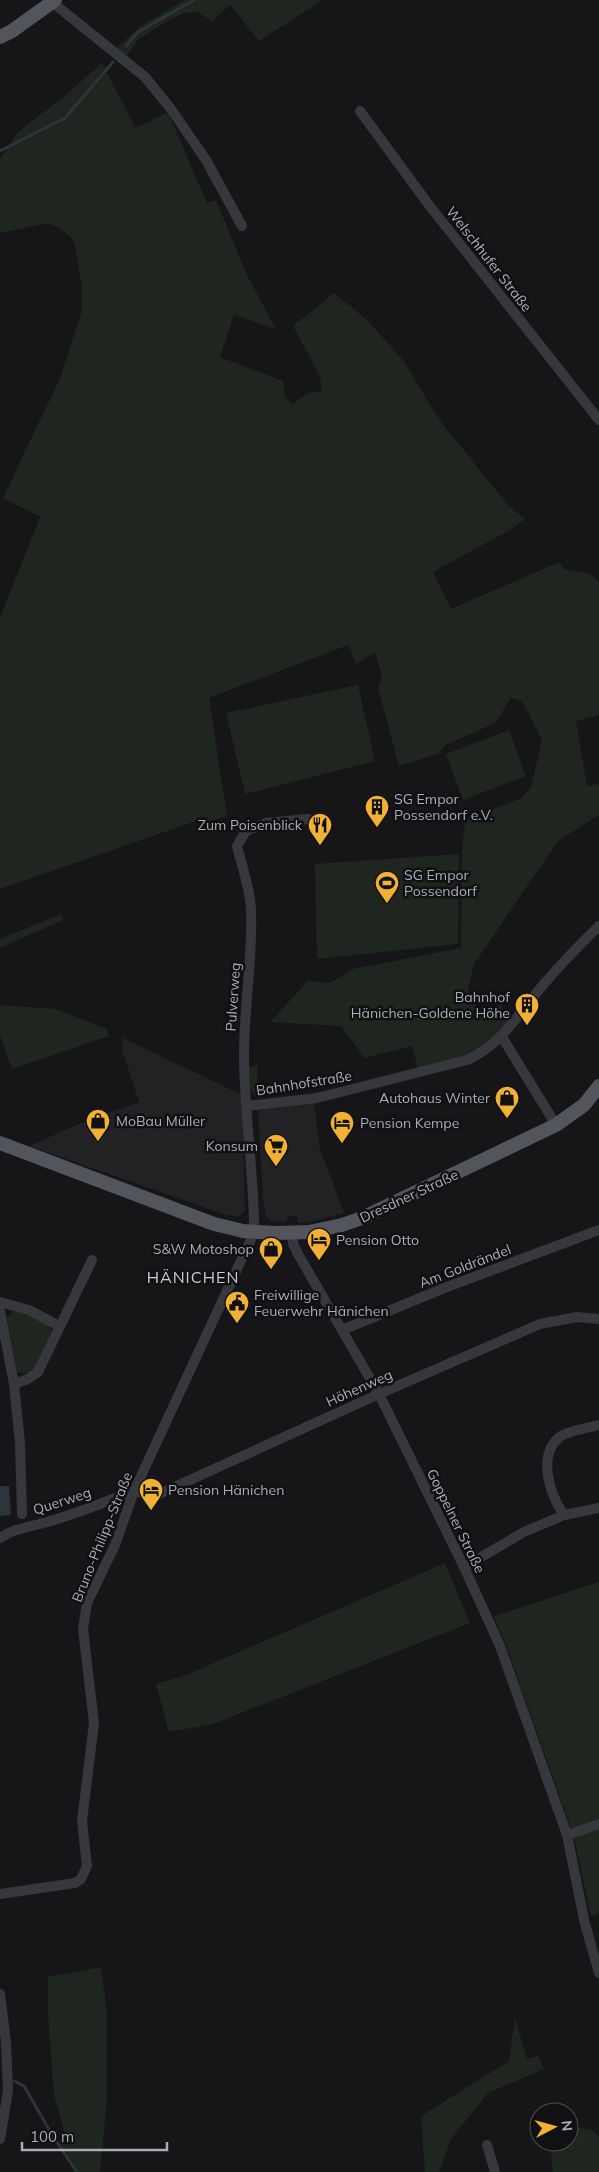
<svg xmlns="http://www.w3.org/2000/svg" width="599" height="2172" viewBox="0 0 599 2172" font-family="Mulish,sans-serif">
<rect width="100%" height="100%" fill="#161618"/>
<g fill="#222225">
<path d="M123,1038L238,1093L242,1097L245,1211L238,1217L226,1215L29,1146L79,1124L139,1102L122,1050Z"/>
<path d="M314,1103L320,1149L344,1213L309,1222L298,1223L297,1216L287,1217V1222L271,1221L266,1217L263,1199L258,1110Z"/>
</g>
<g fill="#1e261f">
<path d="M185,0H323L259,41L230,5L212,21L197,12L184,13L164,23L138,40L127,56L117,48L139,27Z"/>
<path d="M102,63L136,128L168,112L207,203L216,200L246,273L276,329L234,315L220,357L283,381L285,397L293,404L308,393L322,391L320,376L293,326L334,293L367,320L403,360L438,418L507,504L525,519L510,530L433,572L451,609L559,562L566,570L589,573L599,582V715L576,721L587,786L599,784V815L558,841L474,964L468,990L482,1016L500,1005L510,1019L486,1046L468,1055L418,1068L412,1046L364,1058L341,1026L270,1022L308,981L330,983L353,969L461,948L462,851L465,821L521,798L531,787L542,740L522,701L511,698L495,723L446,745L437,754L399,766L378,688L382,677L375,652L356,664L348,645L209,698L227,816L211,821L199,820L0,889V617L40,517L3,498L61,376L82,310V287L75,245L70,236L59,228L48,223L0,233V159L18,132L62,98Z"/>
<path d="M358,685L375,761L245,794L226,713Z"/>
<path d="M509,730L526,776L463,800L446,754Z"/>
<path d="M459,854L458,944L317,959L315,864Z"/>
<path d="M61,914L63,920L0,948V939Z"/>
<path d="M0,1005L55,1009L107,1029L109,1036L12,1069L0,1036Z"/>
<path d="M257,1064L258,1090L262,1091V1099L257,1098L251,1089L249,1068Z"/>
<path d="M14,1310C27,1312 45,1319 52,1331L38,1366L30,1374L17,1372L7,1318Z"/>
<path d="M445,1563L470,1623L213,1724L169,1732L156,1684L186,1675Z"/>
<path d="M599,1582V1819L571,1828L506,1645L494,1616Z"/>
<path d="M599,1824V1913L591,1916L573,1833Z"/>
<path d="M101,1967L107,2013V2098L100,2172H79L60,2143L67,2141L54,2094L48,2014V1977Z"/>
<path d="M515,2018L527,2059L538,2056L544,2069L488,2093L451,2139L439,2172H425L421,2116L509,2061Z"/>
<path d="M574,2127L592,2130L599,2137V2172H553L551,2159L553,2142H569V2128Z"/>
</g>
<path fill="#2c353c" d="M0,1486H9L11,1515L0,1516Z"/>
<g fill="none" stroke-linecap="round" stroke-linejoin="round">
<g stroke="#2c353c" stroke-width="3">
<path d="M126,46L138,32L194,0"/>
<path d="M0,151L65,118L113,62"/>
<path d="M14,2081L24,2086L54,2138L77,2172"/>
</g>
<g stroke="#37383d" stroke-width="10">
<path d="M52,2L145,77L171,109L206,160L242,226"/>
<path d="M360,111L429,205L599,420"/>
<path d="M502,1037L556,1125"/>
<path d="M247,1106L317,1098L467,1060C501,1044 515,1019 538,991C557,968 578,946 599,926"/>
<path d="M293,1233V1244L298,1254L379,1394L464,1567L500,1646L567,1835L585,1924L599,1973"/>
<path d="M0,1302L29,1310L59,1326"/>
<path d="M0,1311L14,1384"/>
<path d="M342,1330L447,1287L599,1230"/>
<path d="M22,1514L20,1443L14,1384L28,1379L38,1372L92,1260"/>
<path d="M564,1515C550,1495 536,1454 561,1436C568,1431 590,1427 599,1425"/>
<path d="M0,1538C15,1528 30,1527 47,1522C77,1514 106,1501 134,1491L149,1495L159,1494L379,1394L540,1324L577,1317L599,1319"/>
<path d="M464,1567L524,1532L564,1515L599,1508"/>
<path d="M567,1835L599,1824"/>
<path d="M0,1894L75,1883L81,1879L87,1866L82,1821L94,1723L83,1629L87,1603L115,1545L134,1491L251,1239L254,1222C253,1166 244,1110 244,1054C244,1006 253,958 251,910C250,888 242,867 237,846L246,831L266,823L308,819"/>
<path d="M0,1994L6,2042L8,2091L0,2139"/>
<path d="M487,2145L495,2172"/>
</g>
<g stroke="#53555c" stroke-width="14">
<path d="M0,37L12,31L55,0"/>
<path d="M0,1143L214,1224L243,1231L277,1233L309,1232L342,1225L362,1218L556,1125L584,1105L599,1086"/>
</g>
</g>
<defs>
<symbol id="building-pin" viewBox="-11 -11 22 30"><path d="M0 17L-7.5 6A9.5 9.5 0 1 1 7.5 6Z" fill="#f2b134" stroke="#111113"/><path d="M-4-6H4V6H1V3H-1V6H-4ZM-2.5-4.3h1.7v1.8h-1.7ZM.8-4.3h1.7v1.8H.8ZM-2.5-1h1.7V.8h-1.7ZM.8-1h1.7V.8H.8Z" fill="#111"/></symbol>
<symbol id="restaurant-pin" viewBox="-11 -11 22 30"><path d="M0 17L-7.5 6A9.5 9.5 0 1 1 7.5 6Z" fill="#f2b134" stroke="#111113"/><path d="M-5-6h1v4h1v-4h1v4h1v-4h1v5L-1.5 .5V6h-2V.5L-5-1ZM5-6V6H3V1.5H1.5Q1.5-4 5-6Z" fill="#111"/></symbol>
<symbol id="stadium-pin" viewBox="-11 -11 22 30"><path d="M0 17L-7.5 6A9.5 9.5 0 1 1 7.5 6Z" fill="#f2b134" stroke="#111113"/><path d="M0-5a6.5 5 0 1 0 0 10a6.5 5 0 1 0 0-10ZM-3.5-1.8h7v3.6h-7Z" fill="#111"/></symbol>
<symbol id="shop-pin" viewBox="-11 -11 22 30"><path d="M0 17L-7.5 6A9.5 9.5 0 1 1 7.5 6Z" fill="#f2b134" stroke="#111113"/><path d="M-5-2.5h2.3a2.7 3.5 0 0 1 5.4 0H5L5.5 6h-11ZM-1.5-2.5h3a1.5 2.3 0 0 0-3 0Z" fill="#111"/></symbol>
<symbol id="hotel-pin" viewBox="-11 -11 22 30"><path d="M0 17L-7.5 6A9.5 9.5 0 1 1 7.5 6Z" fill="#f2b134" stroke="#111113"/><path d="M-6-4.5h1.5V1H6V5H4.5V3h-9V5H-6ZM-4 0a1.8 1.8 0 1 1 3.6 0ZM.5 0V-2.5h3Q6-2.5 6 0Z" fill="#111"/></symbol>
<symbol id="supermarket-pin" viewBox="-11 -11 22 30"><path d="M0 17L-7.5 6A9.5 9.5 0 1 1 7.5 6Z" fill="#f2b134" stroke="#111113"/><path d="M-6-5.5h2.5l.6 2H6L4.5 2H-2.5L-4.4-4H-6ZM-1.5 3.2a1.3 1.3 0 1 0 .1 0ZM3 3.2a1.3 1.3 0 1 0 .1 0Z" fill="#111"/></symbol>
<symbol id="civic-pin" viewBox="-11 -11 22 30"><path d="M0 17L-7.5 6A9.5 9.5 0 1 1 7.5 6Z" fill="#f2b134" stroke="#111113"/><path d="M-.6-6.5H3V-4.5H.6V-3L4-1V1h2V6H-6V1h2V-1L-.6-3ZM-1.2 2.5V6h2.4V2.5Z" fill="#111"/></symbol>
</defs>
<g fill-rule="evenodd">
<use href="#building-pin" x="363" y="793" width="28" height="38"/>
<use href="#restaurant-pin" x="306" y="811" width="28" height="38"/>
<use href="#stadium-pin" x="373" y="869" width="28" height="38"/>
<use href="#building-pin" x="513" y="991" width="28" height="38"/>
<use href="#shop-pin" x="493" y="1084" width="28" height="38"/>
<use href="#shop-pin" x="84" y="1107" width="28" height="38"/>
<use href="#hotel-pin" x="328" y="1109" width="28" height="38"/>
<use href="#supermarket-pin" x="262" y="1132" width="28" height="38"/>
<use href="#hotel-pin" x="305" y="1226" width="28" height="38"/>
<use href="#shop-pin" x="257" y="1235" width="28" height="38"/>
<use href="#civic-pin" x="223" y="1289" width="28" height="38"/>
<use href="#hotel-pin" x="137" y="1476" width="28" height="38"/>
</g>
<g text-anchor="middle" stroke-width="5" stroke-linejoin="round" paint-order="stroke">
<g font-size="14" fill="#a8adb8" stroke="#111113">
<text transform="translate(489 259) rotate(52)" y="5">Welschhufer Straße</text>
<text transform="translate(233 997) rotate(-86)" y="5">Pulverweg</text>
<text transform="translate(304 1083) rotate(-9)" y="5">Bahnhofstraße</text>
<text transform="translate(409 1196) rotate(-25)" y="5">Dresdner Straße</text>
<text transform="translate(465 1266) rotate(-21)" y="5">Am Goldrändel</text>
<text transform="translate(359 1388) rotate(-24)" y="5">Höhenweg</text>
<text transform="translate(62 1501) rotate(-18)" y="5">Querweg</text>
<text transform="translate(456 1521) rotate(64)" y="5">Goppelner Straße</text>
<text transform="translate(102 1537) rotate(-68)" y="5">Bruno-Philipp-Straße</text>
</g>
<g font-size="14" fill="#a8adb8" stroke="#111113" text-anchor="start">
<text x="394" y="804">SG Empor<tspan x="394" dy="16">Possendorf e.V.</tspan></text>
<text x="302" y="830" text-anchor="end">Zum Poisenblick</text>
<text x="404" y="880">SG Empor<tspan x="404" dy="16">Possendorf</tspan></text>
<text x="510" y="1002" text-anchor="end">Bahnhof<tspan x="510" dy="16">Hänichen-Goldene Höhe</tspan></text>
<text x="490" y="1103" text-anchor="end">Autohaus Winter</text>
<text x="116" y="1126">MoBau Müller</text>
<text x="360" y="1128">Pension Kempe</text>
<text x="258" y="1151" text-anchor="end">Konsum</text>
<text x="336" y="1245">Pension Otto</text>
<text x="254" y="1254" text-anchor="end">S&amp;W Motoshop</text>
<text x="254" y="1300">Freiwillige<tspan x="254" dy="16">Feuerwehr Hänichen</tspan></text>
<text x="168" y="1495">Pension Hänichen</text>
</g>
<g font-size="16" letter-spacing="1" fill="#c9ccd4" stroke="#111113">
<text x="193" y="1283">HÄNICHEN</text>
</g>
</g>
<g transform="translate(554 2127) rotate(84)"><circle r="24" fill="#111113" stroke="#4d4f55"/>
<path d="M0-4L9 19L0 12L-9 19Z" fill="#f2b134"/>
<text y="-8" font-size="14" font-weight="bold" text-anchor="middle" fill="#a8adb8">N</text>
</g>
<path d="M22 2142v8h145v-8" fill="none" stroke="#a8adb8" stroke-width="2.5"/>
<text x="30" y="2142" font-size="15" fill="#a8adb8" stroke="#111113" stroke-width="4" paint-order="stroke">100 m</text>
</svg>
